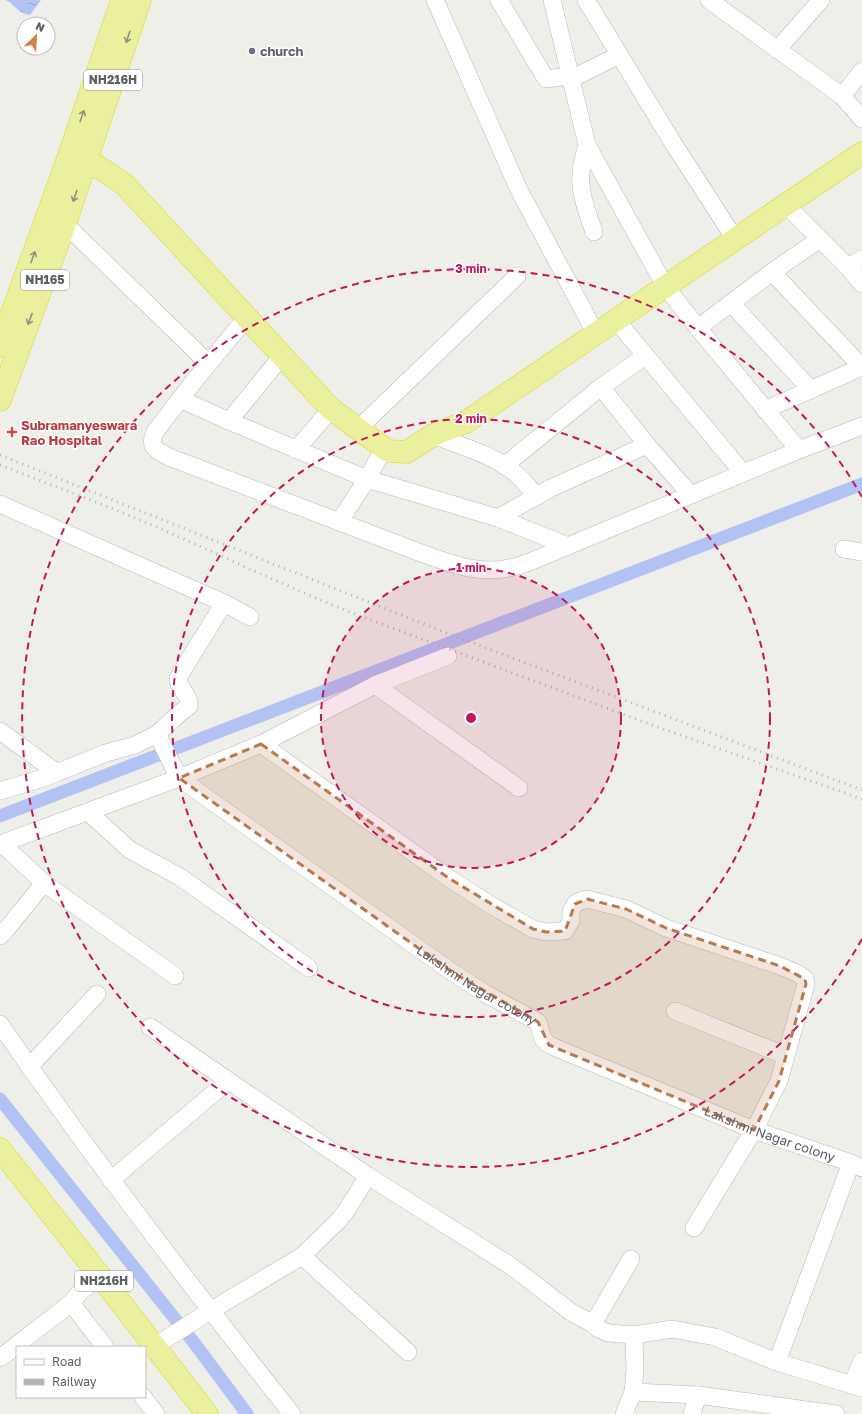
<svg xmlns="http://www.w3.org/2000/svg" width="862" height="1414" viewBox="0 0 862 1414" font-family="'Golos Text',sans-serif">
<defs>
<pattern id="water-ripples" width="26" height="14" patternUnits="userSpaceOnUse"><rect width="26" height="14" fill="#b3c2f5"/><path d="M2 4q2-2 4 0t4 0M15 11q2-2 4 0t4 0" fill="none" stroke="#95a1ca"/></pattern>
</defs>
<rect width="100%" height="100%" fill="#eeefe8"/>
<path fill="url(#water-ripples)" d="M6,0H41L30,15C19,14 15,5 6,0Z"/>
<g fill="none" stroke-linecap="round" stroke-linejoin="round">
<g stroke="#b3c2f5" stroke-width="13">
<path d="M0,816L862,484"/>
<path d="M0,1099L195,1344L247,1414"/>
</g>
<defs>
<g id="minor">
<path d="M435,0L519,190L596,334"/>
<path d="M499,0L546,79L570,76H577L619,55"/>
<path d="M552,0L587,145L665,286L698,328L799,450"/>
<path d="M586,0L673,143L735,239"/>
<path d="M709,0L842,96L862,119"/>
<path d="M777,50L821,0"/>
<path d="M842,96L862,71"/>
<path d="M587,145C585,155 581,164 581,173C579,193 588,214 594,232"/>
<path d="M786,205L848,267L862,284"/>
<path d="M65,224L208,363"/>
<path d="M848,267L862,259"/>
<path d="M772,272L862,367"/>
<path d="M731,303L811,390"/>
<path d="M247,317L191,385L155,432C148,448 156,450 169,457L421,553C450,563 478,575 509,568C515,567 521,565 527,563L799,450L862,426"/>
<path d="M616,320L743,473"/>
<path d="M698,328L772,272L820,239"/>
<path d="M601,387L647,445L691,495"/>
<path d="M180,399L229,421L367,479L498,518L568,546"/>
<path d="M765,410L862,367"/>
<path d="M229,421L282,356"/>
<path d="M358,429L517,276"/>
<path d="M433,435C460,446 492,454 515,473C523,480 530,489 537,496"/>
<path d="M296,450L331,409"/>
<path d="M504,466L601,387L645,356"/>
<path d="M0,504L224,603L250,617"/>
<path d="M498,518L551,488L647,445"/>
<path d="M339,522L367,479L384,448"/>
<path d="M844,549L862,552"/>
<path d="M375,685L519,788"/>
<path d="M0,731L56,772"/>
<path id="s1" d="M157,734L179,778L452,972L486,994L538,1022L543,1039L549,1045L754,1130L851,1163L862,1168"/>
<path d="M261,744L450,879L489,904L533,929L546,932L565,931L571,921V911L575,904L580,901L587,899L626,909L666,928L780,966L797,973L805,979L806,984L779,1081L754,1130L694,1228"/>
<path d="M0,791L46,777L106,753L135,745L157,734L181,712L189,706C191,694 175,688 179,676L224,603"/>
<path d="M88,812L130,850L180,877L309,968"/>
<path d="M0,844L179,778L261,744L375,685L448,656"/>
<path d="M2,844L44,883L175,976"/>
<path d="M0,936L5,931L44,883"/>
<path d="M675,1011L786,1056"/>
<path d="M0,1024C92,1158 191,1287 292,1414"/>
<path d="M150,1027L368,1176L511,1266L571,1312L593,1324L597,1328L608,1333L634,1335L672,1329L715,1337L777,1362L862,1388"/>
<path d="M29,1067L97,994"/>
<path d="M111,1180L228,1081"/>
<path d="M302,1256L408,1352"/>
<path d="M71,1303L105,1347"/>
<path d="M593,1324L631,1259"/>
<path d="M155,1346L210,1311L302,1256L338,1221L346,1211L368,1176"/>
<path d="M0,1358L71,1303L81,1291L100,1276"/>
<path d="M777,1362L851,1163"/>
<path d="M852,1384L862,1361"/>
<path d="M633,1392L698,1395L836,1414"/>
<path d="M143,1397L156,1414"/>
<path d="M624,1414L633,1392L635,1370L634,1335"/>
<path d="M692,1414L698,1395"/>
</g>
<g id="highway">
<path d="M70,153L122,0"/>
<path d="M0,346L70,153C90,161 106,171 124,184L331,409L384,448L389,451L407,452L433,435L466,422L862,153"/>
<path d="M0,400L65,224L140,0"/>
<path d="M0,1149L100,1276L207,1414"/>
</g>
</defs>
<use href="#minor" stroke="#b8b8bc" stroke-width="18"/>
<use href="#highway" stroke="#d7d91e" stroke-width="23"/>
<use href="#minor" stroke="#fff" stroke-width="17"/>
<use href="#highway" stroke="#eaf09e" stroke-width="22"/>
<g stroke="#b3b3b4" stroke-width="3" stroke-dasharray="1 5" stroke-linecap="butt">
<path d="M0,455L444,632L862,790"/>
<path d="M0,465C54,486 108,506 161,529C225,557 289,588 355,614L652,725L862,799"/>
</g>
</g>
<defs><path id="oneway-shaft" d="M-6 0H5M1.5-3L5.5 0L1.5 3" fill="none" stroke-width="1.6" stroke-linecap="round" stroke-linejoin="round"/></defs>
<g stroke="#90927a">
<use href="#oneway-shaft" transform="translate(128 37) rotate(108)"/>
<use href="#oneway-shaft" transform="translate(82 116) rotate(-71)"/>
<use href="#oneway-shaft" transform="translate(75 196) rotate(109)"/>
<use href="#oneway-shaft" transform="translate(33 257) rotate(-70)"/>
<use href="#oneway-shaft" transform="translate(30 319) rotate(111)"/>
</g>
<path fill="#b77950" fill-opacity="0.2" stroke="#b77950" stroke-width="3" stroke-dasharray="8 5" stroke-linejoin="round" d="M261,744L450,879L533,929L546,932L565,931L575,904L587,899L626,909L666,928L780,966L805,979L806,984L779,1081L754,1130L549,1045L538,1022L452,972L179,778Z"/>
<circle cx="471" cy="718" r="150" fill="#c2185b" fill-opacity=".12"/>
<g fill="none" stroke="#c2185b" stroke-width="2" stroke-dasharray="7 5">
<circle cx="471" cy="718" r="150"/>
<circle cx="471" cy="718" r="299"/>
<path d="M862 939A449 449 0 1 1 862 497"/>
</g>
<circle fill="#6b7280" stroke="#fff" stroke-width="1.5" cx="252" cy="51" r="4"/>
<path fill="#e0444e" stroke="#fff" stroke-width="1.5" d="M10 426h4v4h4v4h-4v4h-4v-4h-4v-4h4z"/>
<g text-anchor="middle" stroke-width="3" stroke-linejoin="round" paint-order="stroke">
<g fill="#fff" stroke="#8f9094" stroke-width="1">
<rect x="84" y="70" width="58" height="20" rx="3"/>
<rect x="21" y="270" width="48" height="20" rx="3"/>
<rect x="75" y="1271" width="58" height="20" rx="3"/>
</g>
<g font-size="12" font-weight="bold" fill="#5f6066">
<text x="113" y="84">NH216H</text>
<text x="45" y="284">NH165</text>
<text x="104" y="1285">NH216H</text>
</g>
<g font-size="13" font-weight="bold" fill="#5b616d" stroke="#fff" text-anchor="start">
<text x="260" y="56">church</text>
</g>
<g font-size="13" font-weight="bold" fill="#be3a42" stroke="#fff" text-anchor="start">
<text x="21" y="430">Subramanyeswara<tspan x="21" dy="15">Rao Hospital</tspan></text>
</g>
<g font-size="13" fill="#5f6066" stroke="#fff">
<text dy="5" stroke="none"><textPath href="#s1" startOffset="412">Lakshmi Nagar colony</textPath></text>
<text dy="5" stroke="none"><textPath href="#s1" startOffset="748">Lakshmi Nagar colony</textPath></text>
</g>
</g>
<circle cx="471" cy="718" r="6" fill="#c2185b" stroke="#fff" stroke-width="2"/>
<g font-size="12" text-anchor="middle" font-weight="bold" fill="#c2185b" stroke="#fff" stroke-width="3" stroke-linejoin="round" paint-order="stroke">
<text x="471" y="273">3 min</text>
<text x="471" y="423">2 min</text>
<text x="471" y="572">1 min</text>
</g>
<rect x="16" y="1346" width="130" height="52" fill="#ffffff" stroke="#bfbfc2"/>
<rect x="24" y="1359" width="20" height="6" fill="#ffffff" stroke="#bfbfc2"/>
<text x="52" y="1366" font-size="12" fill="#5f6066">Road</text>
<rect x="24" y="1379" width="20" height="6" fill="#b3b3b4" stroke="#bfbfc2"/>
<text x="52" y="1386" font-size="12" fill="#5f6066">Railway</text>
<g transform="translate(36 36) rotate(25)"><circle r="19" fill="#ffffff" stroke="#bfbfc2"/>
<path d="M0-3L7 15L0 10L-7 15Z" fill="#d48149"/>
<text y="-6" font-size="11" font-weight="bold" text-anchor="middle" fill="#5f6066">N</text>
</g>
</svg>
